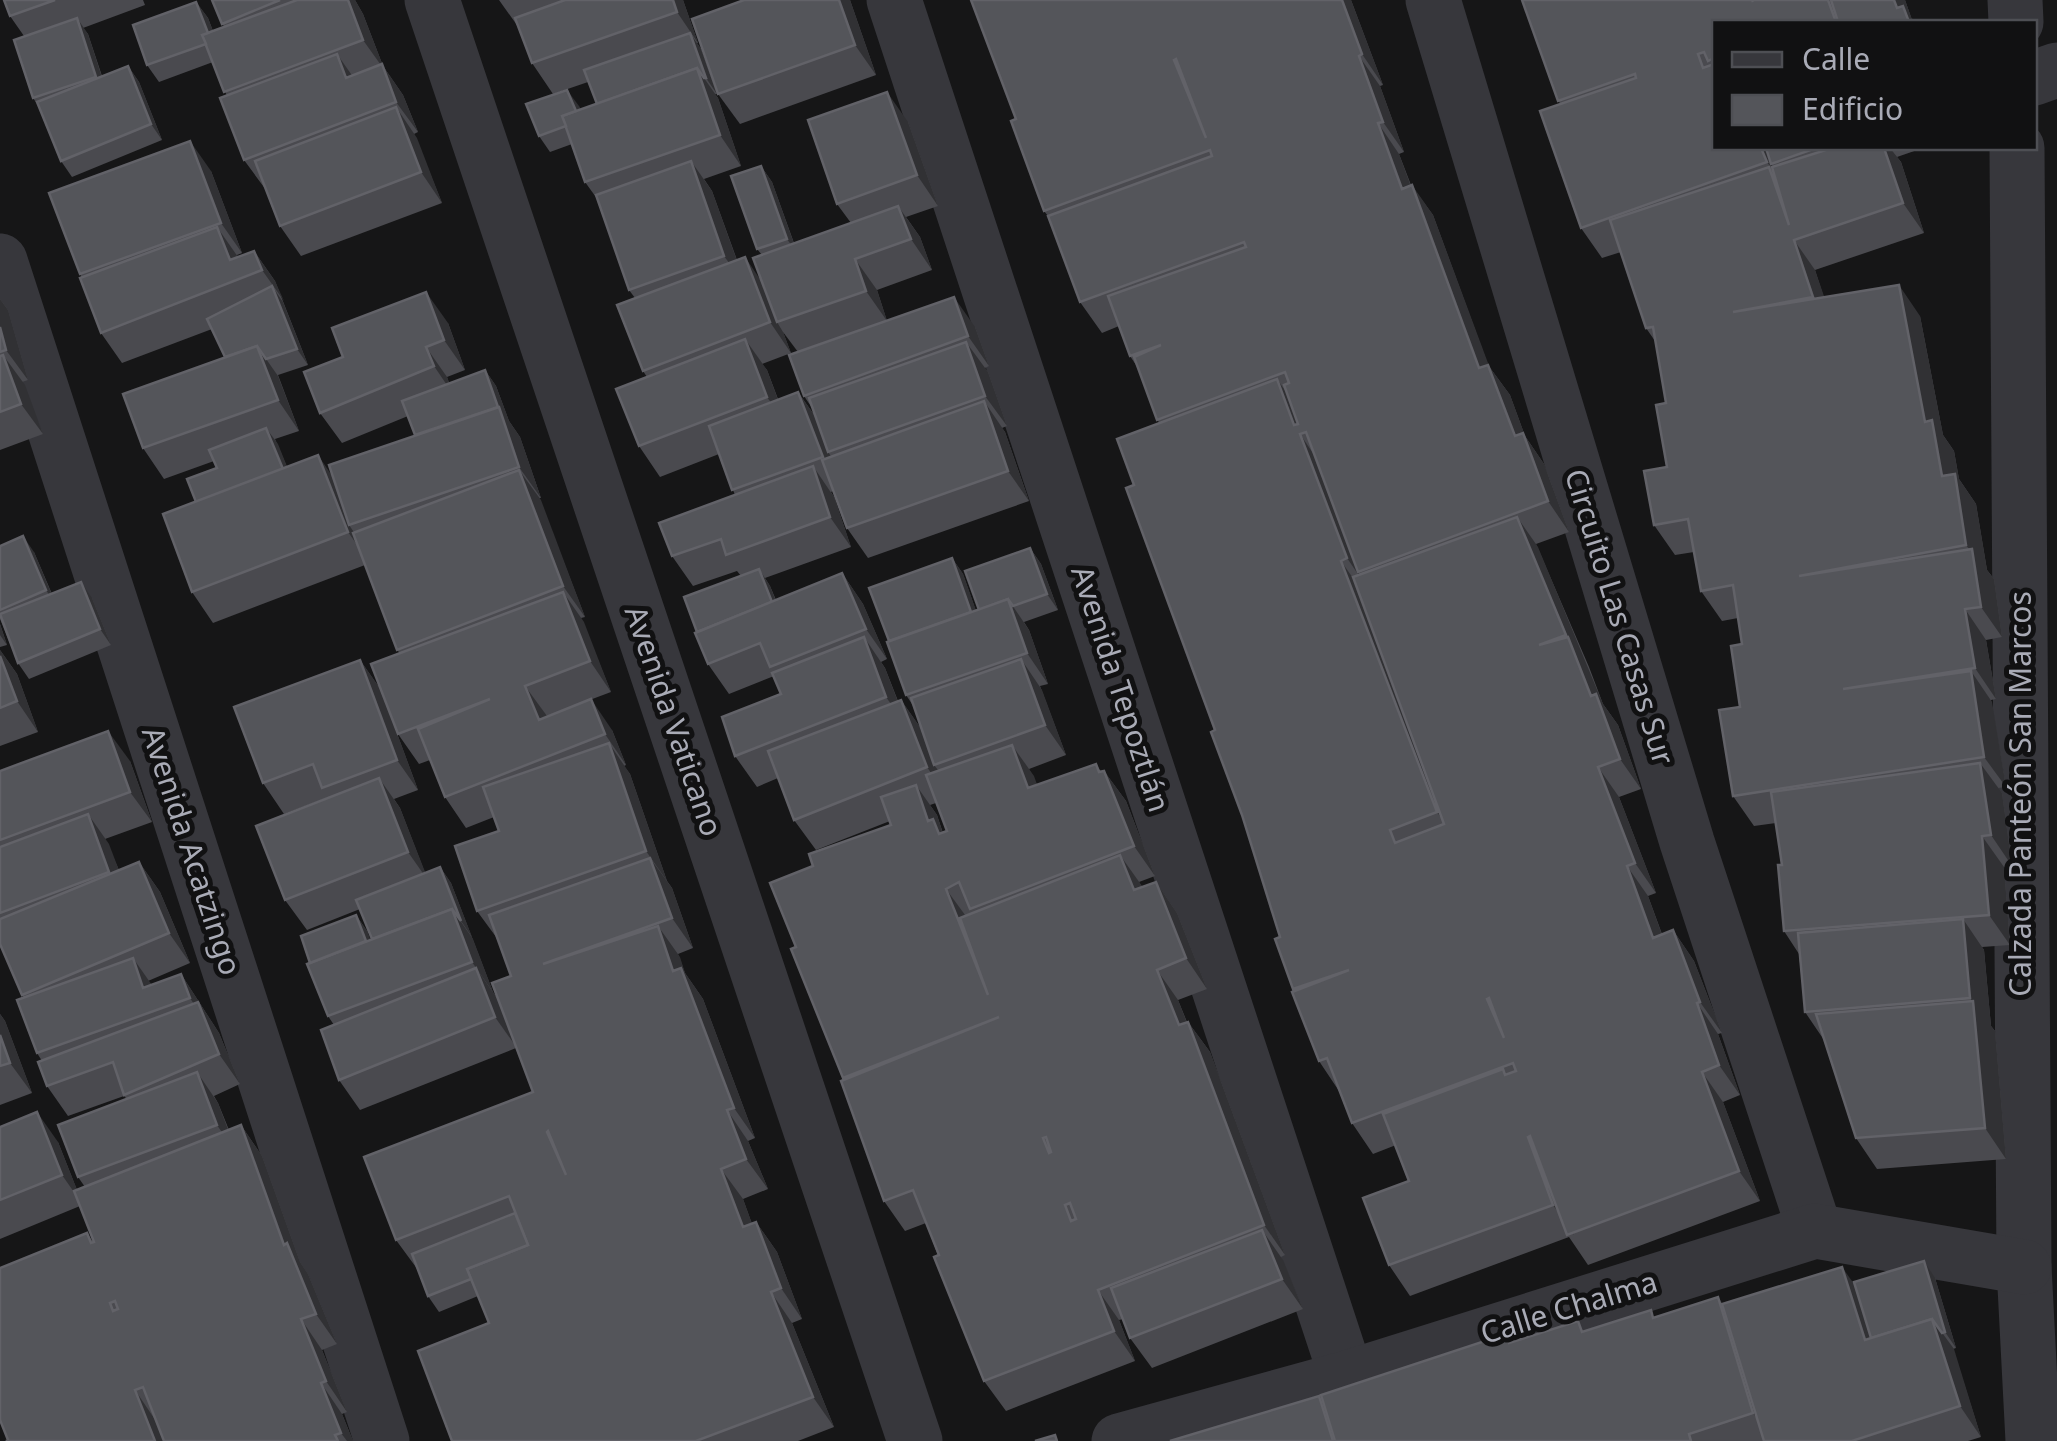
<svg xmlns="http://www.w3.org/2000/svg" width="2057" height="1441" viewBox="0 0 2057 1441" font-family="'Noto Sans',sans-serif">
<rect width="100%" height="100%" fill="#161617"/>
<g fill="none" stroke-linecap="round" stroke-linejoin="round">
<g stroke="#37373c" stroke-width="55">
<path d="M432,0L915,1441"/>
<path d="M894,0L1347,1378"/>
<path d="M1433,0L1687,842L1815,1231"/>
<path d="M2015,0L2016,22"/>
<path d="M2034,78L2057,70"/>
<path d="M2017,148L2024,1267L2033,1441"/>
<path d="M0,261L382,1441"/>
<path d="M1119,1441L1347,1378L1815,1231L2024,1267"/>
</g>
</g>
<g fill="#4a4a4f" fill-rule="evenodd">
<path d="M4,0H143L145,5L83,28L88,34L102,76L128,66L139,82L162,140L72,177L61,161L40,108L33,98L24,36L10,16Z"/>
<path d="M212,0H355L363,14L383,66L403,95L418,132L414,134L442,203L301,256L280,226L266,190L244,160L227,96L213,62L159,82L147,65L196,2L208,18L213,31L224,27Z"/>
<path d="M499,0H683L698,43H697L701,49L717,94H715L718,98L741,166L704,179L712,191L737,260L762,281V255L757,249L761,166L772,182L794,243L851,223L837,204L908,122L938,206L906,217L920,237L932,270L877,290L887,321L975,327L989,366L985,368L988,372L1007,426L1002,428L1005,432L1029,501L868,558L847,528L833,491L831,492L834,497L851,547L765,578L770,586L776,600L842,573L863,604L887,659L881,662L885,668L898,701L901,700L922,730L914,707L906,695L952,558L963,574L976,611L979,610L1030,548L1041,564L1058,610L1024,622L1029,630L1048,684L1040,686L1066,755L1029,769L1037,785L1104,771L1126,801L1155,876L1139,882L1142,887L1156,882L1177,913L1207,989L1178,1000L1187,1022H1188L1210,1052L1285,1255L1281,1257L1303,1309L1152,1368L1130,1338L1123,1319L1119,1320L1135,1361L1006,1411L984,1381L926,1223L905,1231L884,1201L844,1080L796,947L813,866L891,825L890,821L816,850L794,820L778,778L757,787L735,756L781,694L774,676L729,694L708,664L741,576L737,571L693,586L672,556L735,495L719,454L660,477L639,446L647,377L643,371L635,298L629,290L598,200L585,182L572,144L550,152L539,136L579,106L580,110L597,104L588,82L553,94L532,63L519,28ZM783,332L798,352L804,396L812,408L815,416L798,392L778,399L767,370L762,364L791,353ZM936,803L947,831L943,833L937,815L930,805Z"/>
<path d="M850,0L876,75L740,124L718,94Z"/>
<path d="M971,0H1351L1383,85L1380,86L1404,152L1399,154L1411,185L1433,215L1488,365L1510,395L1525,436L1544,464L1569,532L1536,544L1589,667L1603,704L1618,725L1641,789L1619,797L1656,893L1648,896L1662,934L1673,930L1694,961L1722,1033L1718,1034L1740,1095L1723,1102L1760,1201L1588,1265L1569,1237L1410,1296L1389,1265L1409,1181L1396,1145L1373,1154L1352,1123L1339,1091L1319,1061L1293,989L1280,937L1215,730L1134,485L1159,423L1138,368L1130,356L1119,326L1102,333L1080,302L1048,216L1044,211L1016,119Z"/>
<path d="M1522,0H1905L1911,17L1714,22V148H1923L1897,157L1901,162L1924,233L1815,270L1824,298L1920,316L1943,435L1954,451L1959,479L1976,504L1987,570L1994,579L2002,637L1986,640L1996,699L1991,700L2006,787L1998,788L2002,793L2012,866L2004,867L2010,945L1982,947L1984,950L1991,1026L1995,1031L2006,1159L1877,1169L1856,1138L1824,1040L1805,1012L1799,954L1784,931L1782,865L1776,823L1754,826L1733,796L1740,707L1742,644L1738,618L1722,621L1701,591L1694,552L1675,555L1654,525L1667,467L1666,403L1655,341L1646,328L1621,252L1602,258L1581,228L1560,104Z"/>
<path d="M211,171L242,253L237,255L238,257L254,251L275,281L308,365L278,375L299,431L275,439L287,467L333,476L415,435L408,416L342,443L320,413L448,323L465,370L447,377L449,383L485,370L496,386L509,421L520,437L541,498H539L585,617L581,618L611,692L547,716L612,730L626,765L624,766L630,774L667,881L672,888L693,948L678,954L685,973L703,999L755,1138L748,1141L768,1189L743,1199L752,1224L756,1222L777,1252L802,1319L792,1323L834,1427L798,1441H452L489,1323L478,1296L439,1312L428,1296L418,1270L396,1240L533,1092L516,1048L360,1110L339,1080L334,1025L328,1016L310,963L356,915L367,931L370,940L372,939L360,909L307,930L285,900L329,797L284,814L263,783L360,660L381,690L399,653L365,565L213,623L192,592L196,502L217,468L214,461L164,479L143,448L225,357L212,329L122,363L101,333L82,278L80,274ZM382,693L398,734L419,764L430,760L445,797L466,828L494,817L499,831L477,911L499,941L511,976L497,998L493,992L451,883L440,867L425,873L400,808L394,799L418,790Z"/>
<path d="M0,299L8,310L28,380L22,382L43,434L0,450Z"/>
<path d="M0,546L34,552L52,594L92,598L111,645L29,679L18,663L0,619Z"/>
<path d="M0,624L7,645L0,647Z"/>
<path d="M0,650L17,674L38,732L0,746Z"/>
<path d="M130,761L152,822L105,839L119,870L139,862L160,892L190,963L148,981L152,985L181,974L219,1033L240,1084L214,1096L218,1103L229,1130L241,1125L262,1156L300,1262L308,1274L337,1344L322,1350L347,1412L342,1414L353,1441L8,1440L87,1233L93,1242H94L80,1206L0,1239V1127L58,1142L77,1190L85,1187L78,1177L127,1099L124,1096L68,1116L47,1086L42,1061L37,1053L23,997L0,944V771Z"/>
<path d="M0,1014L5,1021L32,1093L0,1105Z"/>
<path d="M1935,1278L1956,1348L1953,1349L1981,1437L1968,1441H1170L1319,1396L1323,1402L1512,1342L1585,1331L1722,1304L1855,1285Z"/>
</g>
<g fill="#313134">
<path d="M348,0H355L363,14L383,66L403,95L418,132L396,102L383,68L363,40Z"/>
<path d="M673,0H683L698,43L677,12Z"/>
<path d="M839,0H850L876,75L855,45Z"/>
<path d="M1342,0H1351L1383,85L1362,54Z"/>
<path d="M1894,0H1905L1911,17L1915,22H1907L1897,8Z"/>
<path d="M196,2L208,18L223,58L212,42Z"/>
<path d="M77,18L88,34L107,93L96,77Z"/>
<path d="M690,33L701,49L717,94L706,78Z"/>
<path d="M337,54L358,84L346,78Z"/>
<path d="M1359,56L1380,86L1404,152L1383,122Z"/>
<path d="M128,66L139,82L162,140L151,124Z"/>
<path d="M697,68L718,98L741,166L720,135Z"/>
<path d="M567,90L579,106L591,137L579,121Z"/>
<path d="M887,92L908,122L938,206L917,175Z"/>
<path d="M396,107L417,138L442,203L421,172Z"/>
<path d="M1378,123L1399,154L1423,219L1402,189Z"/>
<path d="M190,141L211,171L242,253L221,223Z"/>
<path d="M1761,148H1772L1771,164L1784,182L1788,192L1767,162Z"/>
<path d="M1884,148H1890L1901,162L1924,233L1903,203Z"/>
<path d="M691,161L712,191L746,286L724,256Z"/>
<path d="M761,166L772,182L798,255L787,239Z"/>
<path d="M1412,185L1433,215L1501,398L1479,368Z"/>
<path d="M898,206L920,237L932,270L911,239Z"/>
<path d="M217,227L238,257L230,260Z"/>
<path d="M1794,240L1815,270L1835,328L1813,297Z"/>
<path d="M254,251L275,281L284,301L262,270Z"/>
<path d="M745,257L766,288L777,322L783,332L791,353L770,322Z"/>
<path d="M855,259L877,290L887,321L866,291Z"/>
<path d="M1899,285L1920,316L1943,435L1954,451L1959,479L1976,504L1987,570L1994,579L2002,637L1981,607L1973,554L1966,545L1925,422Z"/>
<path d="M272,286L283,302L308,365L297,349Z"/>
<path d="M426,292L448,323L465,370L444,340Z"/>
<path d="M954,297L975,327L989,366L968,336Z"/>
<path d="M0,299L8,310L28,380L6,350L0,327Z"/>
<path d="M745,339L767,370L788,427L767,397Z"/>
<path d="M966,342L988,372L1007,426L985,396Z"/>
<path d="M257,346L278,376L299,431L278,400Z"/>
<path d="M426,347L447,377L455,397L434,366Z"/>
<path d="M3,355L25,385L43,434L21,404Z"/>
<path d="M1488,365L1510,395L1525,436L1544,464L1569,532L1548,501L1515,436Z"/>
<path d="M485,370L496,386L509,421L520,437L541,498L519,467Z"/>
<path d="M1277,379L1298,409L1307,433L1294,425Z"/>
<path d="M798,392L819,422L828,452L835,462L844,487L823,457Z"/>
<path d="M984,401L1005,432L1029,501L1008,471Z"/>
<path d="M266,428L278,444L298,494L286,478Z"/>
<path d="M1300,434L1321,465L1358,572L1368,589L1347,558Z"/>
<path d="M318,455L339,486L349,525L362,544L370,563L348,532Z"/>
<path d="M813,466L834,497L851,547L830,517Z"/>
<path d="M519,470L541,500L585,617L563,586Z"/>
<path d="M1517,517L1538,547L1603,704L1618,725L1641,789L1620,759L1591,696L1569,640Z"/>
<path d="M23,536L34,552L57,607L46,590Z"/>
<path d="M1030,548L1041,564L1058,610L1047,594Z"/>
<path d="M952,558L963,574L986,639L975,623Z"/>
<path d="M1341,561L1362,591L1458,842L1437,812Z"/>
<path d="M759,569L770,586L787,630L776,613Z"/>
<path d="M842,573L863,604L887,659L866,629Z"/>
<path d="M81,582L92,598L111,645L100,629Z"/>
<path d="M563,592L584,622L611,692L590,661Z"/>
<path d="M1008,599L1029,630L1048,684L1027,653Z"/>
<path d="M1965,609L1986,640L1996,699L1975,668Z"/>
<path d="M0,624L7,645L0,635Z"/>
<path d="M864,637L885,668L908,728L886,697Z"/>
<path d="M0,650L17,674L38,732L17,701L0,656Z"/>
<path d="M1021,659L1042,690L1066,755L1045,725Z"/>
<path d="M360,660L381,690L418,790L397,760Z"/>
<path d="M1971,671L1992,702L2006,787L1984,757Z"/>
<path d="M525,686L547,716L560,751L539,720Z"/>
<path d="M591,699L612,730L626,765L605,734Z"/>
<path d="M901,700L922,730L934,765L938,770L948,798L927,767Z"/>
<path d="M108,731L130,761L152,822L130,792Z"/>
<path d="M609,743L630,774L667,881L646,851Z"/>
<path d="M1012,745L1034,776L1049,818L1028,788Z"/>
<path d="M1980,763L2002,793L2012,866L1991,835Z"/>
<path d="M1096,764L1109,782L1104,771L1126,801L1155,876L1134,846Z"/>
<path d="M1598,767L1619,797L1656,893L1635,863Z"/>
<path d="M379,778L400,808L429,882L408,852Z"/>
<path d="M916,785L937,815L943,834L954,849L928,821Z"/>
<path d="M88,814L109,844L131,902L109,872Z"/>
<path d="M1982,836L2004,867L2010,945L1989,915Z"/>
<path d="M1120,855L1142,886L1155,921L1134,890Z"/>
<path d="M650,858L672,888L693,948L672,918Z"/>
<path d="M139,862L160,892L190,963L169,933Z"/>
<path d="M1627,866L1648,896L1674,968L1653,938Z"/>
<path d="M440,867L451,883L472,937L461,921Z"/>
<path d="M1156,882L1177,913L1207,989L1186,958Z"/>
<path d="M946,889L968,919L988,995Z"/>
<path d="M452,909L473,939L493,992L472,962Z"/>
<path d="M356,915L367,931L382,970L371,954Z"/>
<path d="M1963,919L1984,950L1991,1026L1995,1031L2006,1159L1985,1128L1974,1004L1970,998Z"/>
<path d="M658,926L680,957L685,973L703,999L755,1138L734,1108L673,971Z"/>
<path d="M1673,930L1694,961L1722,1033L1700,1002Z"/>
<path d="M133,958L154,988H143Z"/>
<path d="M476,968L497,998L517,1048L495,1017Z"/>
<path d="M1157,970L1178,1000L1200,1056L1179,1025Z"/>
<path d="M181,974L219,1033L240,1084L219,1054L205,1021L190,998Z"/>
<path d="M1697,1003L1718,1034L1740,1095L1719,1065Z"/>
<path d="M0,1014L5,1021L32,1093L10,1063L0,1035Z"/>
<path d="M1188,1022L1210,1052L1285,1255L1264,1225Z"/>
<path d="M197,1072L218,1103L238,1156L217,1125Z"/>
<path d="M1702,1072L1723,1102L1760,1201L1739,1171Z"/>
<path d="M727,1110L748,1141L768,1189L746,1159Z"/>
<path d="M37,1112L58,1142L83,1205L62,1175Z"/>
<path d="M241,1125L262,1156L300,1262L308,1274L337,1344L316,1314L284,1245Z"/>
<path d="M1528,1137L1549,1167L1574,1235L1553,1205Z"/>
<path d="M721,1169L743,1199L764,1257L743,1227Z"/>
<path d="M756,1222L777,1252L802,1319L781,1288Z"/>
<path d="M1262,1230L1283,1260L1303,1309L1282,1279Z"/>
<path d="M1924,1261L1935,1278L1956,1348L1945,1332Z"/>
<path d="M1842,1267L1864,1298L1880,1352L1865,1340Z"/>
<path d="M1098,1290L1119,1320L1135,1361L1114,1331Z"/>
<path d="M771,1292L792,1323L834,1427L813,1397Z"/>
<path d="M1718,1297L1739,1327L1773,1441L1753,1413Z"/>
<path d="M301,1319L322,1350L347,1412L326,1381Z"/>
<path d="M1932,1319L1954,1349L1981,1437L1960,1406Z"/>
<path d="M321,1383L342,1414L353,1441H347L341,1433Z"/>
<path d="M135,1390L156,1421L164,1441H155Z"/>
</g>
<g fill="#54555a" stroke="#626268" stroke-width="2.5" fill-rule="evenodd">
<path d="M4,0H55L10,16Z"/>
<path d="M212,0H280L222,24Z"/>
<path d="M297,0H348L363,40L224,92L202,35Z"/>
<path d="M565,0H673L677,12L532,63L515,18Z"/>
<path d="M744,0H839L855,45L718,94L692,19Z"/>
<path d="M971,0H1342L1362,54L1359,56L1383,122L1378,123L1402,189L1412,185L1479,368L1488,365L1515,436L1523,433L1548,501L1358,572L1306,432L1300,434L1347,558L1341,561L1437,812L1390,830L1395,843L1444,824L1353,577L1517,517L1566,635L1539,645L1568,637L1591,696L1596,694L1620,759L1598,767L1635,863L1627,866L1653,938L1673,930L1700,1002L1697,1003L1719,1065L1702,1072L1739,1171L1567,1235L1530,1136L1528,1137L1553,1205L1389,1265L1363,1198L1409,1181L1383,1114L1503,1069L1505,1075L1516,1071L1513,1063L1352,1123L1327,1058L1319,1061L1292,992L1349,970L1293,989L1275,939L1280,937L1242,815L1211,732L1215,730L1126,488L1134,485L1117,439L1277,379L1294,425L1298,424L1284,385L1289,383L1285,372L1157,420L1134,357L1161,345L1130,356L1108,296L1246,247L1244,242L1080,302L1048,216L1212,156L1210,150L1044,211L1011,121L1016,119ZM1176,59L1206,138L1174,60ZM1489,998L1504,1038L1487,999Z"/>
<path d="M1522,0H1752L1753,2L1752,0H1828L1836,22H1714V58L1708,61L1704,52L1698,54L1703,68L1714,64V148H1761L1767,162L1581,228L1540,111L1636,78L1635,74L1558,101Z"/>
<path d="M1831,0H1894L1897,8L1903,6L1909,22H1838Z"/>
<path d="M196,2L208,33L202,35L206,44L147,65L133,25Z"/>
<path d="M77,18L96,77L33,98L14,40Z"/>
<path d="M690,33L706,78H704L697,68L597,104L584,70Z"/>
<path d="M337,54L346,78L382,64L396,102L244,160L220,98Z"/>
<path d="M128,66L151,124L61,161L37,102Z"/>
<path d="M697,68L720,135L585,182L562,116Z"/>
<path d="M567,90L576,111L562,116L566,126L539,136L526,104Z"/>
<path d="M887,92L917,175L837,204L808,120Z"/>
<path d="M396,107L421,172L280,226L255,161Z"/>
<path d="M190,141L221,223L80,274L49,193Z"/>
<path d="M1766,148H1816L1771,164Z"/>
<path d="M1832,148H1884L1903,203L1794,240L1813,297L1733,312L1899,285L1925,422L1932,420L1942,476L1955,474L1966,545L1799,576L1972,549L1981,607L1965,609L1975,668L1843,689L1971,671L1984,757L1733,796L1719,710L1740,707L1731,646L1742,644L1733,585L1701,591L1688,519L1654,525L1644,471L1667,467L1656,405L1666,403L1653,327L1646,328L1610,220L1769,167L1789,225L1772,167Z"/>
<path d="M691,161L724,256L629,290L596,195Z"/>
<path d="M761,166L787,239L757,249L731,176Z"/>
<path d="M898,206L911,239L855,259L866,291L777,322L753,258Z"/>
<path d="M217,227L230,260L254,251L262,270L101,333L80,278Z"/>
<path d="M745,257L770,322L643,371L617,305Z"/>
<path d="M272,286L297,349L266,359L257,346L225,357L207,319Z"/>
<path d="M426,292L444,340L426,347L434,366L320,413L304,372L343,357L332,328Z"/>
<path d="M954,297L968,336L804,396L789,355Z"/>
<path d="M0,327L6,350L0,352Z"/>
<path d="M745,339L767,397L639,446L616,389Z"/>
<path d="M966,342L985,396L828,452L809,398Z"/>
<path d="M257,346L278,400L143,448L123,394Z"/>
<path d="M3,355L21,404L0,412V356Z"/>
<path d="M485,370L498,407L415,435L402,401Z"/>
<path d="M798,392L823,457L732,490L709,426Z"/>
<path d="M984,401L1008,471L847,528L822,460Z"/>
<path d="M499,407L519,467L349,525L329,465Z"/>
<path d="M266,428L283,469L196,502L187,479L217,468L209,450Z"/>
<path d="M318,455L348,532L192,592L163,514Z"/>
<path d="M813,466L830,517L726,555L721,539L672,556L659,523Z"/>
<path d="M519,470L563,586L397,650L353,533Z"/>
<path d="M23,536L46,590L0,610V546Z"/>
<path d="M1030,548L1047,594L1013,606L1008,599L979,610L965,571Z"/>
<path d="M952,558L971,612L889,641L869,588Z"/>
<path d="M759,569L772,602L697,632L684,597Z"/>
<path d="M842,573L866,629L770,667L760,643L708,664L695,633Z"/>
<path d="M81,582L100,629L18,663L0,614Z"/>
<path d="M563,592L590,661L525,686L539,720L591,699L605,734L445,797L418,729L490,699L398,734L371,664Z"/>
<path d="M1008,599L1027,653L906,695L887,642Z"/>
<path d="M864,637L886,697L735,756L722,717L781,694L772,673Z"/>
<path d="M0,656L17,701L0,708Z"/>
<path d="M1021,659L1045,725L934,765L911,698Z"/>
<path d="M360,660L397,760L322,788L313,764L263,783L234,707Z"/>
<path d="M901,700L927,767L794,820L768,751Z"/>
<path d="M108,731L130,792L0,840V771Z"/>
<path d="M609,743L646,851L477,911L455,846L499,831L483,787Z"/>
<path d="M1012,745L1028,788L1096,764L1099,772L1104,771L1134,846L970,909L959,882L946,889L988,995L960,918L1120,855L1134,890L1156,882L1186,958L1157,970L1179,1025L1188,1022L1264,1225L1098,1290L1114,1331L984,1381L934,1257L939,1255L913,1190L884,1201L841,1081L999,1017L843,1078L791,949L796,947L770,883L813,866L809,854L891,825L881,797L916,785L928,821L933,819L939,834L947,831L926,775ZM1046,1137L1051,1152L1049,1153L1043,1138ZM1070,1203L1076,1219L1071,1221L1065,1205Z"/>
<path d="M1980,763L1991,835L1982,836L1989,915L1784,931L1778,865H1782L1771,792Z"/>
<path d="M379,778L408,852L285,900L256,826Z"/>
<path d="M88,814L109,872L0,913V847Z"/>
<path d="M650,858L672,918L543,964L658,926L673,971L681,968L734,1108L727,1110L746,1159L721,1169L743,1227L756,1222L781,1288L771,1292L813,1397L696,1441H452L418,1351L489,1323L467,1269L528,1245L509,1196L396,1240L364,1157L533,1092L492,983L511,976L489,915ZM548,1131L566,1175L547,1132Z"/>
<path d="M139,862L169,933L22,995L0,944V919Z"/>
<path d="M440,867L461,921L452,909L372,939L356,900Z"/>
<path d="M452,909L472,962L328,1016L307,964Z"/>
<path d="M356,915L366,941L310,963L301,936Z"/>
<path d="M1963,919L1970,998L1805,1012L1798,933Z"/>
<path d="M133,958L143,988L181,974L190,998L37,1053L17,1000Z"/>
<path d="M476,968L495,1017L339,1080L321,1030Z"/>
<path d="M1973,1001L1985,1128L1856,1138L1816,1014Z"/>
<path d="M198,1002L219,1054L124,1095L113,1062L47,1086L38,1062Z"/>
<path d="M0,1035L10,1063L0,1066Z"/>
<path d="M197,1072L217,1125L78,1177L58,1125Z"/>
<path d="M37,1112L62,1175L0,1200V1127Z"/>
<path d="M241,1125L284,1245L287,1243L316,1314L301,1319L326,1381L321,1383L341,1433L335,1435L338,1441H164L143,1387L135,1390L155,1441H6L8,1440L0,1420V1268L87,1233L91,1243L94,1242L74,1191ZM115,1301L118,1309L113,1311L110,1303Z"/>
<path d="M515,1213L528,1245L467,1269L471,1279L428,1296L412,1254Z"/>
<path d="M1262,1230L1282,1279L1130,1338L1111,1288Z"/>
<path d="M1924,1261L1945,1332L1942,1333L1932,1319L1871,1338L1854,1282Z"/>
<path d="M1842,1267L1865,1340L1932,1319L1960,1406L1852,1441H1764L1722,1304Z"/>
<path d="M1718,1297L1753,1413L1689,1434L1691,1441H1335L1321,1395L1506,1334L1509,1343L1578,1321L1582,1332L1651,1310L1653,1318Z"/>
<path d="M1319,1396L1333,1441H1170Z"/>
<path d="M1055,1435L1057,1441H1035Z"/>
</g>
<g text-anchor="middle" stroke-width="10" stroke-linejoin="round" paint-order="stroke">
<g font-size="30" fill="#a9abb6" stroke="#111112">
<text transform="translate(1619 617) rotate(73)" y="10">Circuito Las Casas Sur</text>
<text transform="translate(1120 689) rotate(72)" y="10">Avenida Tepoztlán</text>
<text transform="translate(673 721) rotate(71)" y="10">Avenida Vaticano</text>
<text transform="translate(2021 794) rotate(-90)" y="10">Calzada Panteón San Marcos</text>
<text transform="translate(191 851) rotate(72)" y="10">Avenida Acatzingo</text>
<text transform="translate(1569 1308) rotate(-17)" y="10">Calle Chalma</text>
</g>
</g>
<rect x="1712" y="20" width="325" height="130" fill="#111112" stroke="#4e4f54" stroke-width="2.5"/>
<rect x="1732" y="52" width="50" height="15" fill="#37373c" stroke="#4e4f54" stroke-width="2.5"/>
<text x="1802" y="70" font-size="30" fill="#a9abb6">Calle</text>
<rect x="1732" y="95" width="50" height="30" fill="#54555a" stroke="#4e4f54" stroke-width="2.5"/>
<text x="1802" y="120" font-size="30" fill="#a9abb6">Edificio</text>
</svg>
